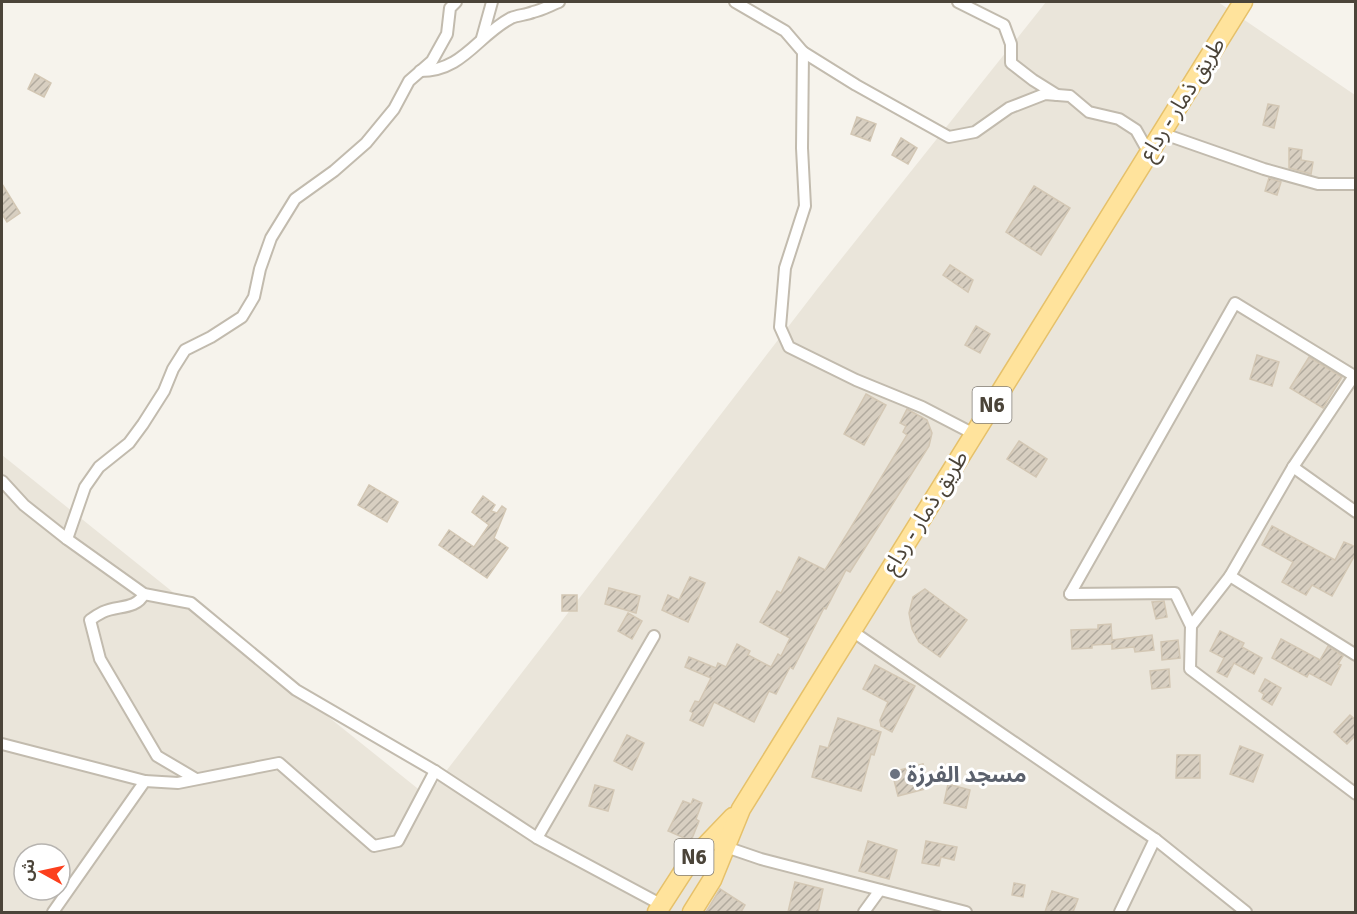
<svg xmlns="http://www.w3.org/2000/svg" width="1357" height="914" font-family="Signika,'Noto Sans Arabic',sans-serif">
  <defs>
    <pattern id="building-hatch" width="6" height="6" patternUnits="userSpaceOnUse" patternTransform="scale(1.5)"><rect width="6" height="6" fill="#d8cfc1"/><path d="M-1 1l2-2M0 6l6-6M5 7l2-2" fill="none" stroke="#b1aa9e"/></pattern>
  </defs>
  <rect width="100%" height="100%" fill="#f6f3ec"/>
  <path fill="#eae5da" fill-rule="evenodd" d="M 1046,2 L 1218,2 L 1355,95 L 1355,912 L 2,912 L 2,455 L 427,796 L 818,288 ZM 24,854 L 60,854 L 60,890 L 24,890 Z"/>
  <g fill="url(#building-hatch)" stroke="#d3c7b4" stroke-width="1.5">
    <path d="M 35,74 L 51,83 L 44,97 L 28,89 Z"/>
    <path d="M 1268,104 L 1279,106 L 1274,128 L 1263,125 Z"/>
    <path d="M 857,117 L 876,124 L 870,141 L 851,134 Z"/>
    <path d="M 901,138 L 917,148 L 908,164 L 892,155 Z"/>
    <path d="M 1289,148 L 1302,150 L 1301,160 L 1313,162 L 1311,174 L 1289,168 Z"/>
    <path d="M 1269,178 L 1281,182 L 1277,195 L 1265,191 Z"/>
    <path d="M 2,184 L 20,213 L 7,222 L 2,214 Z"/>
    <path d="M 1034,186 L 1070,208 L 1041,255 L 1006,232 Z"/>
    <path d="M 950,265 L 973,280 L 968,292 L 943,275 Z"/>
    <path d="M 976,326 L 990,334 L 980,353 L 965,345 Z"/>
    <path d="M 1257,355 L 1279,362 L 1272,386 L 1250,379 Z"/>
    <path d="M 1309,357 L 1342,377 L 1323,408 L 1290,388 Z"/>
    <path d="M 866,394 L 886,405 L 864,445 L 844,434 Z"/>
    <path d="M 907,409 L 927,420 L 932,433 L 929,446 L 850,572 L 846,570 L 826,609 L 824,608 L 793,669 L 790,667 L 776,694 L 769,691 L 754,722 L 714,702 L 703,726 L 690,720 L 693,713 L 690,711 L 695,701 L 699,702 L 711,678 L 685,667 L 689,657 L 716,668 L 718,663 L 726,667 L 737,644 L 750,651 L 748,655 L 771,667 L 778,654 L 781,656 L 790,638 L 760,622 L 777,591 L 781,593 L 799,557 L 825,570 L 907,435 L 903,432 L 906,426 L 900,423 Z"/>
    <path d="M 1019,441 L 1047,459 L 1036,477 L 1007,459 Z"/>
    <path d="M 369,485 L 398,502 L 387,522 L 358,505 Z"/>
    <path d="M 483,496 L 495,505 L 491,511 L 497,513 L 502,506 L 506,509 L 494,538 L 508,548 L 487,578 L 439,545 L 449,530 L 474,547 L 489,525 L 472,512 Z"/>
    <path d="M 1272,526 L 1335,560 L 1344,542 L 1356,547 L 1356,553 L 1332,596 L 1312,585 L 1306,595 L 1282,582 L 1293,562 L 1262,545 Z"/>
    <path d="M 690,577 L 705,583 L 688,622 L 662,610 L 668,595 L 679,600 Z"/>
    <path d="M 609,588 L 640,596 L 636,613 L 605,604 Z"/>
    <path d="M 925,589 L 967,620 L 940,657 L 919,642 L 912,629 L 909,613 L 913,597 Z"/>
    <rect x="562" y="595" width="15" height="16"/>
    <path d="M 1164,601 L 1167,617 L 1156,619 L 1152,602 Z"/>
    <path d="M 628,613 L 642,621 L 632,639 L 618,631 Z"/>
    <path d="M 1111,624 L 1112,640 L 1152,635 L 1154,650 L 1135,652 L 1134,647 L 1112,649 L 1112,644 L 1092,645 L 1092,648 L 1072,649 L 1071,630 L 1098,629 L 1098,625 Z"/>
    <path d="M 1220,631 L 1244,643 L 1242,647 L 1262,658 L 1254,674 L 1234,663 L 1227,677 L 1217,672 L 1224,658 L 1210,651 Z"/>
    <path d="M 1281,639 L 1320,660 L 1328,646 L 1343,656 L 1338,664 L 1341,665 L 1331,685 L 1309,673 L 1307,677 L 1272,658 Z"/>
    <path d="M 1178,640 L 1180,658 L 1162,660 L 1161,642 Z"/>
    <path d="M 875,665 L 915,686 L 892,732 L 881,726 L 880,720 L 888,702 L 863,689 Z"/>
    <path d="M 1169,669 L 1170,687 L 1152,689 L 1150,671 Z"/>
    <path d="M 1265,679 L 1281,688 L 1272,705 L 1262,699 L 1264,694 L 1259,691 Z"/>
    <path d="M 1350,715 L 1356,720 L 1356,735 L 1347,744 L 1334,732 Z"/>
    <path d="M 838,718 L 881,732 L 874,755 L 871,754 L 861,791 L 812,777 L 820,746 L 828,748 Z"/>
    <path d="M 627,735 L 644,743 L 632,770 L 614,761 Z"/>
    <path d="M 1240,746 L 1263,755 L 1253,782 L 1230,774 Z"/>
    <path d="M 1177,755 L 1200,755 L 1200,778 L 1176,778 Z"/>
    <path d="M 923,764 L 929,788 L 898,796 L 892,772 Z"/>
    <path d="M 948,784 L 970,790 L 966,808 L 944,803 Z"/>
    <path d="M 595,785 L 614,790 L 608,811 L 589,806 Z"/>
    <path d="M 693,799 L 702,803 L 696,819 L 699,821 L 691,841 L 668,831 L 683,801 L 691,804 Z"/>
    <path d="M 868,841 L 897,850 L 889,879 L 859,871 Z"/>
    <path d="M 926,841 L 957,847 L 954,860 L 941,857 L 939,866 L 922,863 Z"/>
    <path d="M 795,882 L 823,889 L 818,912 L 788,912 Z"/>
    <path d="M 1014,883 L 1025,885 L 1023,897 L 1012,895 Z"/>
    <path d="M 720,889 L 745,905 L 741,912 L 706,912 Z"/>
    <path d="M 1052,891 L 1078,899 L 1073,912 L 1045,912 Z"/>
  </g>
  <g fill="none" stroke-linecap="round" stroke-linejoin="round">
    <defs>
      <g id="street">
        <path d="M 735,2 L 785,31 L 803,52 L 802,148 L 805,206 L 785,268 L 780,327 L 789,347 L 856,380 L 922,407 L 974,434"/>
        <path d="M 958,2 L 1004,25 L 1011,44 L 1011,63 L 1033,80 L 1057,95"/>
        <path d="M 482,38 L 492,2"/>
        <path d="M 803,52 L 856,85 L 949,137 L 975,132 L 1009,108 L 1045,94 L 1070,96 L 1089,112 L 1119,119 L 1136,130 L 1149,153"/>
        <path d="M 420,71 C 463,71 477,36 511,18 C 518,15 526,15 533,12 C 542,10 551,5 559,2"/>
        <path d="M 1161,133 L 1264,169 L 1318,184 L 1356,184"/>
        <path d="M 1354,376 L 1293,467 L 1230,576 L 1191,626 L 1190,669 L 1356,794"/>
        <path d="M 1293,467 L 1356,512"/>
        <path d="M 2,481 L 24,505 L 67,539 L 144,594 L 191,603 L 296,690 L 435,771 L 537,838 L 662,905"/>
        <path d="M 67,539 L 85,487 L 99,467 L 129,443 L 143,424 L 164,391 L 173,369 L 185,350 L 211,337 L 242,317 L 254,297 L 260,269 L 271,238 L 295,199 L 334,171 L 366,143 L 394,109 L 409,81 L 432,61 L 447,34 L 450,8 L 456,2"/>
        <path d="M 1230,576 L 1356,655"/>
        <path d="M 144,594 C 136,610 117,605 103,612 C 99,614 94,617 90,620 L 100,659 L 157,756 L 196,779"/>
        <path d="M 1070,594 L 1235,303 L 1356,377"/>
        <path d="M 1070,594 L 1175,593 L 1191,626"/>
        <path d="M 852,631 L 1155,839 L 1246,912"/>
        <path d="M 2,744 L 145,781 L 178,783 L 279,763 L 374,846 L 398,841 L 435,771"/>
        <path d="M 537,838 L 654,636"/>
        <path d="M 720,845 L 761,859 L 966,912"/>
        <path d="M 53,912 L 145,781"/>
        <path d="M 864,912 L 880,890"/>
        <path d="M 1120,912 L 1155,839"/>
      </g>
      <g id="primary">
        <path d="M 657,912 L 688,864 L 733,817"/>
        <path d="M 692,912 L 712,880 L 741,809 L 1243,2"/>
      </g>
    </defs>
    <use href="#street" stroke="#c2bbae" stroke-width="14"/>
    <use href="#primary" stroke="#e6c16a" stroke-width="21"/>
    <use href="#street" stroke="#fff" stroke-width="10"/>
    <use href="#primary" stroke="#ffe39c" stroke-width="18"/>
  </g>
  <circle fill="#6b7280" stroke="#fff" stroke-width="2" cx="895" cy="774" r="6"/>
  <g text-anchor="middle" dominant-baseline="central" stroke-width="6" stroke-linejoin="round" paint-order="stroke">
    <g fill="#fff" stroke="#817c74" stroke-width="1.5">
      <rect x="972.5" y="387" width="39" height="36" rx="4.5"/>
      <rect x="674.5" y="839" width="39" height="36" rx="4.5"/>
    </g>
    <g font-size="21" font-weight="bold" fill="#4b4439">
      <text x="992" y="405">N6</text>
      <text x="694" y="857">N6</text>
    </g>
    <g font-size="22" fill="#4b4439" stroke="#fff">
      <text transform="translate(1182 99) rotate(-58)">طريق ذمار - رداع</text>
      <text transform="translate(925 512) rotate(-58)">طريق ذمار - رداع</text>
    </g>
    <g font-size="22" font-weight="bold" fill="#5b616d" stroke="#fff" text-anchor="start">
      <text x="907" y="774">مسجد الفرزة</text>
    </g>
  </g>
  <rect width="1357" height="914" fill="none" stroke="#4b4439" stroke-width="6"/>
  <g transform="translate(42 872) rotate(278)"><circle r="28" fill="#ffffff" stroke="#b7b4b0" stroke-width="1.5"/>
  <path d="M0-4.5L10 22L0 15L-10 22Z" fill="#fc3f1d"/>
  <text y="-9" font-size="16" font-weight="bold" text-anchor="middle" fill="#4b4439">ش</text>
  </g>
</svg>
